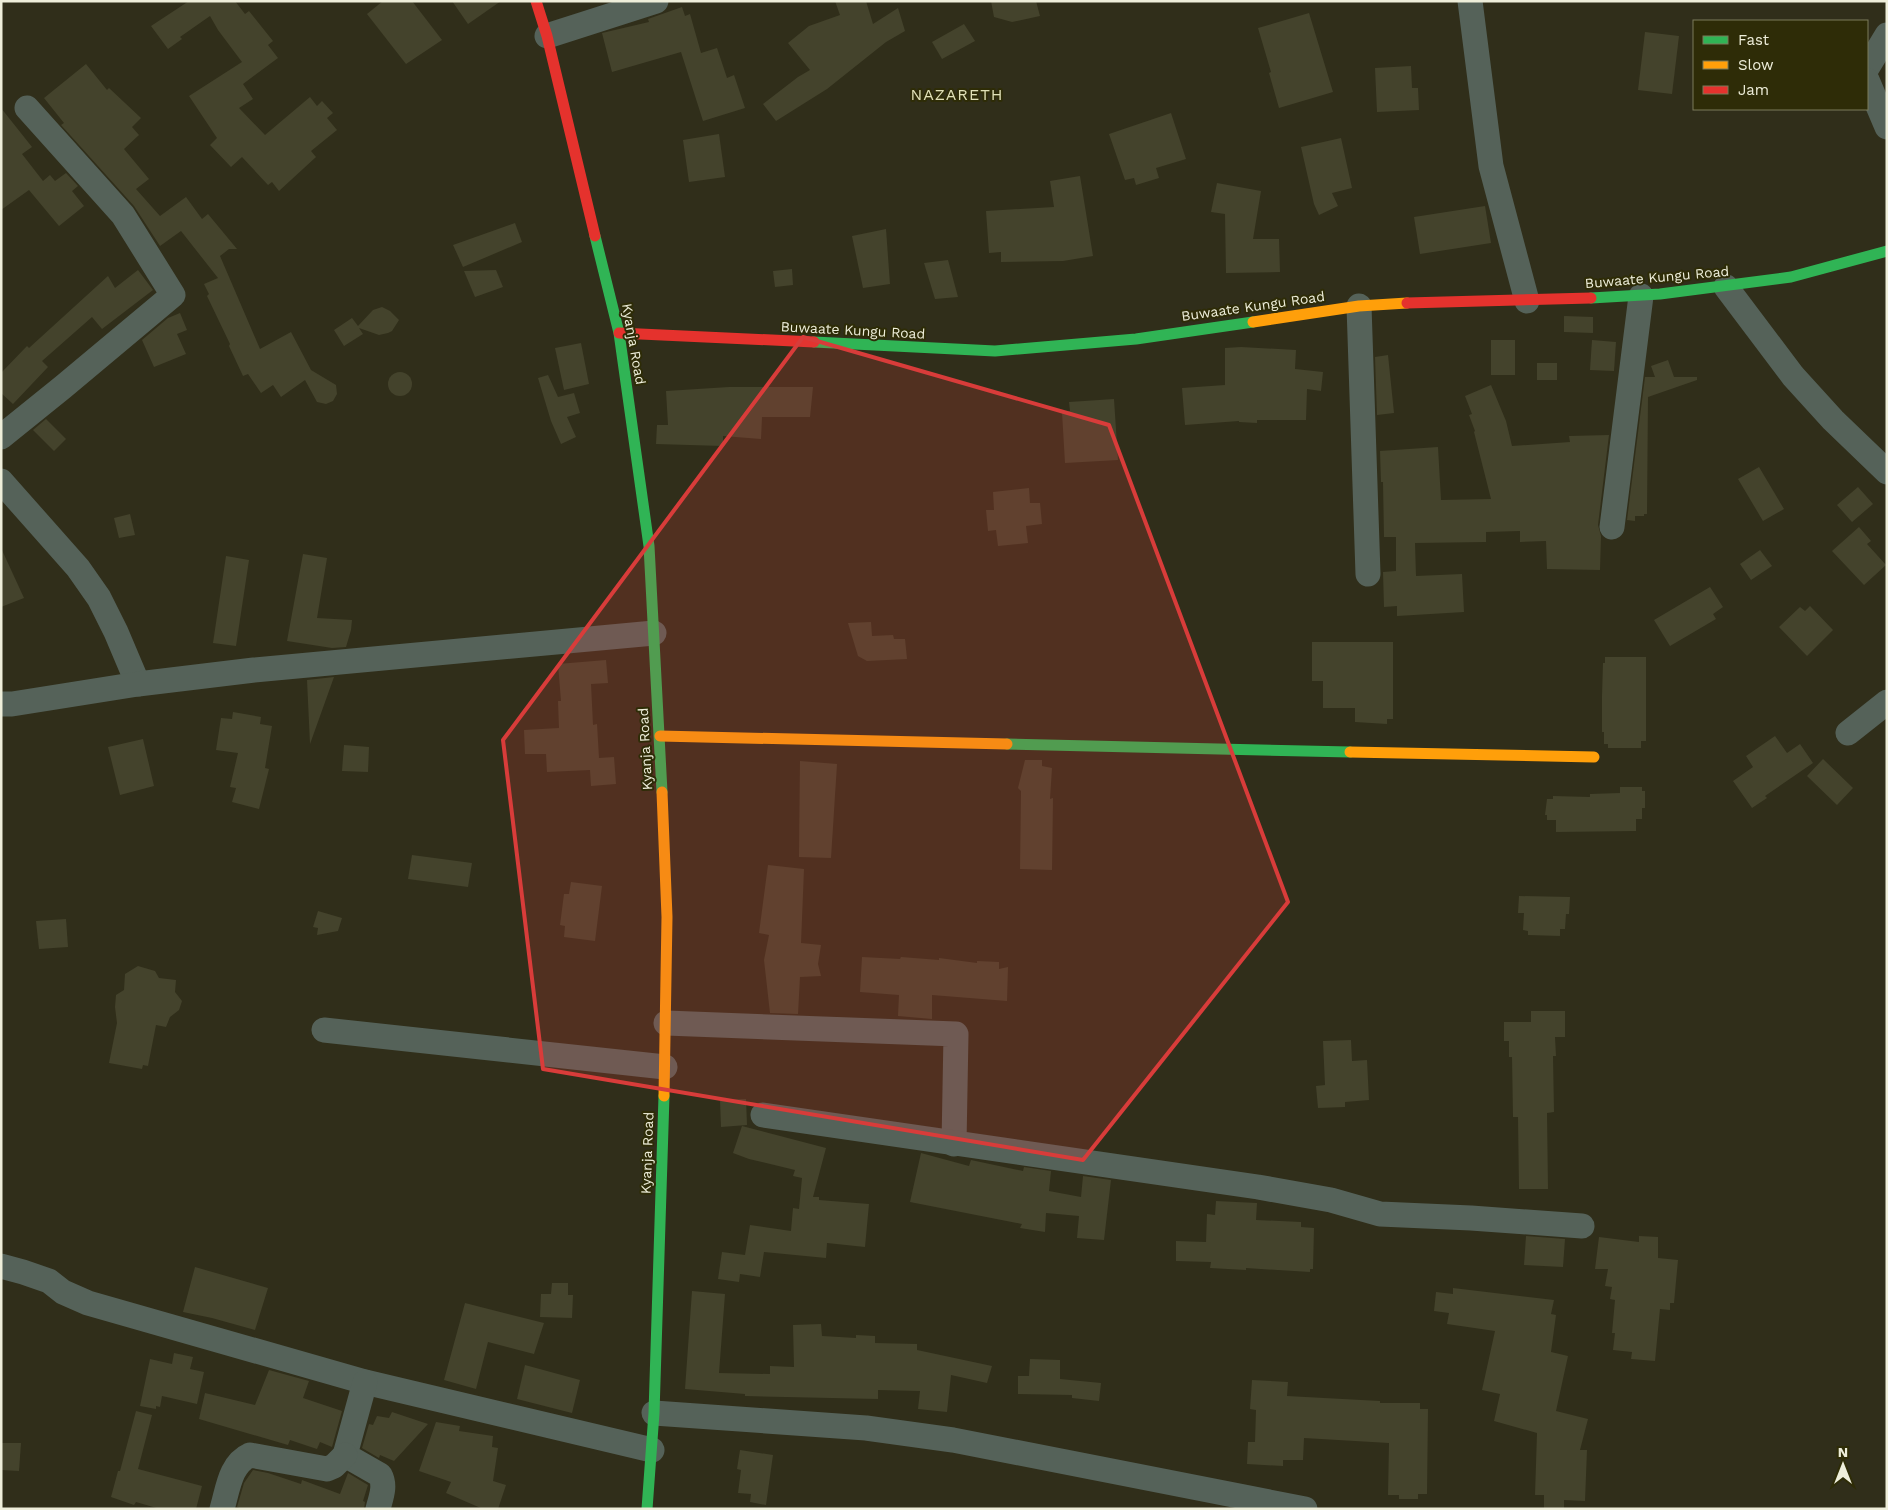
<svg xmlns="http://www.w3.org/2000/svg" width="1888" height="1510" font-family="'Work Sans',sans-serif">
  <rect width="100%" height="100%" fill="#302e1a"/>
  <g fill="#44432c">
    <path d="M 189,1 L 235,1 L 245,14 L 249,11 L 273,41 L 268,45 L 278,58 L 243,84 L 253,99 L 239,108 L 265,135 L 310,97 L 317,106 L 322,101 L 333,113 L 327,118 L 337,130 L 311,151 L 316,157 L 279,191 L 272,182 L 268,185 L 242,157 L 231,167 L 210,145 L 217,138 L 189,96 L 242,62 L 218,30 L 210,16 L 180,37 L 182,39 L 168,49 L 151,26 Z"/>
    <path d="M 383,1 L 412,1 L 442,40 L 406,64 L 367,14 Z"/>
    <path d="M 452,1 L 501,1 L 468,24 Z"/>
    <path d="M 835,1 L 866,1 L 873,24 L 898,8 L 905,31 L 886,42 L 827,89 L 776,121 L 763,104 L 798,77 L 810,70 L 788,43 L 809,26 L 840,15 Z"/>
    <path d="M 991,1 L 1036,1 L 1040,16 L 1012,22 L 994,17 Z"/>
    <path d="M 682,7 L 685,16 L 690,14 L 701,53 L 717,48 L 727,78 L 734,75 L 745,108 L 703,121 L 681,52 L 612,72 L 602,33 L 649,22 L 648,19 Z"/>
    <path d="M 1309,13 L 1333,92 L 1279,108 L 1269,73 L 1271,72 L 1258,28 Z"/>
    <path d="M 964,24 L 975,41 L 942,59 L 932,42 Z"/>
    <path d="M 1645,32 L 1679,36 L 1672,94 L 1638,90 Z"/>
    <path d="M 86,64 L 107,90 L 109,88 L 141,118 L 132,127 L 139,135 L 124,149 L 149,179 L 136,189 L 160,216 L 186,197 L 202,219 L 208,214 L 237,249 L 229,249 L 220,256 L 260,349 L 291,332 L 311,370 L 336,385 L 337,394 L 333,401 L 326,404 L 317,402 L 305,380 L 281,397 L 273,385 L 261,393 L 248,374 L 243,376 L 229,346 L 230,344 L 207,296 L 209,294 L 204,284 L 218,278 L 181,231 L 160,246 L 134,206 L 61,125 L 64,123 L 44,98 Z"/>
    <path d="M 1411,66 L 1412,88 L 1418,88 L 1419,110 L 1377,112 L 1375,68 Z"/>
    <path d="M 1,108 L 32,147 L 22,154 L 43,181 L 50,175 L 55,181 L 66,173 L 78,186 L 72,191 L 84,206 L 59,226 L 29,190 L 1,210 Z"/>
    <path d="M 1171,113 L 1186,159 L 1156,168 L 1159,178 L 1136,185 L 1134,178 L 1125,180 L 1109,134 Z"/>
    <path d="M 719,134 L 725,177 L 689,182 L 683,140 Z"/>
    <path d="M 1341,138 L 1352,188 L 1332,193 L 1338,206 L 1319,215 L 1314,204 L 1301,147 Z"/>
    <path d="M 1080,176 L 1093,256 L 1063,261 L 1001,262 L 1001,252 L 989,253 L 986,211 L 1054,207 L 1050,181 Z"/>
    <path d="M 1217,183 L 1261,191 L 1253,239 L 1279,239 L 1280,272 L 1226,273 L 1225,214 L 1211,212 Z"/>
    <path d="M 1485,206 L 1491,243 L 1420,254 L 1414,217 Z"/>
    <path d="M 515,223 L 522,242 L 463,267 L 453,245 Z"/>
    <path d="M 886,229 L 890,284 L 863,288 L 852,236 Z"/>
    <path d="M 948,260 L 958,297 L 935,299 L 924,263 Z"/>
    <path d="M 792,269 L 793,285 L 775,287 L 773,271 Z"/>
    <path d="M 138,270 L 153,290 L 102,329 L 92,317 L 42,361 L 48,367 L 13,404 L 1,393 L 1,373 L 27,346 L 29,348 L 108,276 L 115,288 Z"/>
    <path d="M 496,270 L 503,287 L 475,297 L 464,271 Z"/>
    <path d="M 382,307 L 390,311 L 399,320 L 392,331 L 388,333 L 379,335 L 359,328 L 363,334 L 344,346 L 334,330 L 352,318 L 358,326 L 373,310 Z"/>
    <path d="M 180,313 L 187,330 L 177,334 L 186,354 L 154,367 L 142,340 L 168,318 Z"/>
    <path d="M 1564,316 L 1593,317 L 1593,333 L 1564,332 Z"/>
    <rect x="1491" y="340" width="24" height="35"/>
    <path d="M 1592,340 L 1616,342 L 1614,371 L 1590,370 Z"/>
    <path d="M 581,343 L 589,384 L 564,390 L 555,348 Z"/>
    <path d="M 1241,347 L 1296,350 L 1295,369 L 1323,372 L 1321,391 L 1307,389 L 1306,420 L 1257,420 L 1257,423 L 1239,422 L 1239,421 L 1185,425 L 1182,388 L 1225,385 L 1225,348 Z"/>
    <path d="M 1388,355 L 1394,413 L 1377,415 L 1375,357 Z"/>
    <path d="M 1668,360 L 1674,377 L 1697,377 L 1697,380 L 1648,397 L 1647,514 L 1644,514 L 1644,516 L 1635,516 L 1635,521 L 1627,520 L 1645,377 L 1655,377 L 1651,366 Z"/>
    <rect x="1537" y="363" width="20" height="17"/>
    <circle cx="400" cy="384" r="12"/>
    <path d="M 548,375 L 558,397 L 574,393 L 580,413 L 567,417 L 576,437 L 561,444 L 551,421 L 538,378 Z"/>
    <path d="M 1491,385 L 1506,421 L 1512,446 L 1570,442 L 1569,436 L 1609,435 L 1598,525 L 1601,536 L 1600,570 L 1547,569 L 1546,541 L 1520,542 L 1520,531 L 1486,532 L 1486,542 L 1415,543 L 1416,576 L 1462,574 L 1464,612 L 1397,616 L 1397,606 L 1384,607 L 1383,572 L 1396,571 L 1396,537 L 1384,537 L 1383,482 L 1381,482 L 1380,451 L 1438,447 L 1441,500 L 1491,499 L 1474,432 L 1475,431 L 1469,415 L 1472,414 L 1465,396 Z"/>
    <path d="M 729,387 L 813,387 L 810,417 L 762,417 L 761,439 L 723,436 L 723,446 L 656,444 L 657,425 L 668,425 L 666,391 Z"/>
    <path d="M 1114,399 L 1118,460 L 1065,463 L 1062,412 L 1070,411 L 1069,402 Z"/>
    <path d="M 46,419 L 66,439 L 54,451 L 33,430 Z"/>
    <path d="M 1759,467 L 1784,509 L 1763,521 L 1738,479 Z"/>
    <path d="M 1858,487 L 1873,504 L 1852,522 L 1837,505 Z"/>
    <path d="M 1029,488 L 1030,503 L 1040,503 L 1042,524 L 1026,526 L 1028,543 L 998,546 L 996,530 L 988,531 L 986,510 L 994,510 L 993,492 Z"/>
    <path d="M 130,514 L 135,535 L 119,538 L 114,518 Z"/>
    <path d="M 1859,527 L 1871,541 L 1867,544 L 1886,565 L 1864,585 L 1832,551 Z"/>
    <path d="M 1,548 L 24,598 L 1,607 Z"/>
    <path d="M 1760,550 L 1772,566 L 1751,580 L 1740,564 Z"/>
    <path d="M 303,554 L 327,558 L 317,618 L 352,620 L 351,630 L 346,647 L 332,648 L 287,641 Z"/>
    <path d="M 226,556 L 249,560 L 236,646 L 213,643 Z"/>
    <path d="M 1710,587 L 1723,607 L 1713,614 L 1716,619 L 1670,646 L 1654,620 Z"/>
    <path d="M 1810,606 L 1833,630 L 1807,656 L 1779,627 L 1800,607 L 1805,611 Z"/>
    <path d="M 871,622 L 872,636 L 893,635 L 894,639 L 905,639 L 907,659 L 867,661 L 858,656 L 848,623 Z"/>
    <path d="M 1312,642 L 1393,642 L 1393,719 L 1387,719 L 1387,724 L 1355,722 L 1355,708 L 1323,708 L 1323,681 L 1312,681 Z"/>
    <path d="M 1605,657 L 1646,657 L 1646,741 L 1641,741 L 1641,748 L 1608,748 L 1608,744 L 1604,744 L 1604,732 L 1602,732 L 1602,696 L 1603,663 L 1605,663 Z"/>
    <path d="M 606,660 L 608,683 L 591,684 L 593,725 L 597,724 L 599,758 L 614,757 L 616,784 L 591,786 L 590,770 L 547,772 L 546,754 L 525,754 L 524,730 L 559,728 L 558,701 L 561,701 L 558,664 Z"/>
    <path d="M 334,677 L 310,744 L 307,680 Z"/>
    <path d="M 233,712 L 261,717 L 260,724 L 272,726 L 265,768 L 269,769 L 259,809 L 232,802 L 236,788 L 230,787 L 238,753 L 216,750 L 221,718 L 232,719 Z"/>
    <path d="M 1775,736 L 1787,753 L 1800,744 L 1813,763 L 1765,796 L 1767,798 L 1752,808 L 1733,781 L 1753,767 L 1746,756 Z"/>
    <path d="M 143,739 L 154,786 L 120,795 L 108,747 Z"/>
    <path d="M 344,745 L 369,747 L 368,772 L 342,771 Z"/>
    <path d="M 1823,759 L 1853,788 L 1837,805 L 1807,776 Z"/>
    <path d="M 1025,760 L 1042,760 L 1042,766 L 1052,768 L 1050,799 L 1053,798 L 1052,870 L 1020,869 L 1021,791 L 1018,788 Z"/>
    <path d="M 800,761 L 837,764 L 831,858 L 799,857 Z"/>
    <path d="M 1620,787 L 1642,787 L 1642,791 L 1645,791 L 1645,808 L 1642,808 L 1642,819 L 1636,819 L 1636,831 L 1556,832 L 1556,820 L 1547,820 L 1547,815 L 1545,815 L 1547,799 L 1553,799 L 1553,796 L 1590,797 L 1590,794 L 1620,793 Z"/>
    <path d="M 412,855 L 472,863 L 468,887 L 408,879 Z"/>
    <path d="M 768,865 L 804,869 L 801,943 L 821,945 L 818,964 L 821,976 L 800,977 L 798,1014 L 770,1013 L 764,960 L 769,935 L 759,933 Z"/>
    <path d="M 571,882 L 602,886 L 595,941 L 564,937 L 565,926 L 560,925 L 564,894 L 569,894 Z"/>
    <path d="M 1519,896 L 1570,897 L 1569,914 L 1566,914 L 1565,929 L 1560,929 L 1560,936 L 1528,935 L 1528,931 L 1523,930 L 1524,913 L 1518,913 Z"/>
    <path d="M 318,911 L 342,918 L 338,931 L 317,935 L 318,928 L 313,927 Z"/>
    <path d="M 66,919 L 68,947 L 39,949 L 36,921 Z"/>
    <path d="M 862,957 L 900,959 L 901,957 L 939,960 L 939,958 L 977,963 L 977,961 L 999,962 L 999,969 L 1008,967 L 1007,1001 L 932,995 L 932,1019 L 898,1016 L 899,995 L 860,992 Z"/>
    <path d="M 138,966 L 155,971 L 159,978 L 176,980 L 175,992 L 182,1001 L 179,1010 L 170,1017 L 166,1027 L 156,1025 L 148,1066 L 143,1065 L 142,1069 L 109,1063 L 117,1023 L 115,1007 L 116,995 L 124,990 L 125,974 Z"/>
    <path d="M 1531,1011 L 1565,1011 L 1565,1037 L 1555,1037 L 1556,1056 L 1553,1056 L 1554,1112 L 1547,1113 L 1548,1189 L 1519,1189 L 1518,1117 L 1513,1117 L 1512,1057 L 1509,1057 L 1509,1041 L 1504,1041 L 1504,1022 L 1531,1022 Z"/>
    <path d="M 1351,1040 L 1352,1061 L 1367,1060 L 1369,1100 L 1345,1102 L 1345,1107 L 1318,1108 L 1316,1086 L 1325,1085 L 1323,1041 Z"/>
    <path d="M 746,1099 L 747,1125 L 721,1127 L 720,1100 Z"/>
    <path d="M 742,1126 L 826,1148 L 813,1197 L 819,1197 L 819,1200 L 869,1204 L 865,1247 L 827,1243 L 826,1258 L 764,1252 L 760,1277 L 740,1274 L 739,1282 L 718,1279 L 722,1252 L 745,1255 L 750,1225 L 791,1231 L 793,1208 L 799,1209 L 802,1178 L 793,1176 L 795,1170 L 749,1159 L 733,1153 Z"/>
    <path d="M 921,1153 L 969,1166 L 971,1160 L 1023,1171 L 1024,1167 L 1051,1171 L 1049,1191 L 1081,1197 L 1083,1176 L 1111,1180 L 1104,1240 L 1077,1238 L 1079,1216 L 1046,1213 L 1045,1232 L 1020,1228 L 1022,1224 L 910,1202 Z"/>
    <path d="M 1216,1201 L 1257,1203 L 1256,1220 L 1301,1222 L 1301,1227 L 1314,1228 L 1313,1269 L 1310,1269 L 1310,1272 L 1246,1268 L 1246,1270 L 1210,1268 L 1211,1262 L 1176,1261 L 1176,1241 L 1206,1242 L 1207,1214 L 1215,1215 Z"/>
    <path d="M 1526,1236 L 1565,1239 L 1563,1267 L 1524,1265 Z"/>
    <path d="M 1639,1236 L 1658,1237 L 1658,1258 L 1678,1260 L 1674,1303 L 1670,1303 L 1670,1310 L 1660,1309 L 1655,1361 L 1631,1359 L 1632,1352 L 1613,1350 L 1615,1333 L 1612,1333 L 1615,1300 L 1610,1299 L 1612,1287 L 1605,1286 L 1608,1269 L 1595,1269 L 1599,1237 L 1639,1242 Z"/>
    <path d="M 195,1267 L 268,1288 L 255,1330 L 212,1318 L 183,1312 Z"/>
    <path d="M 552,1283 L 568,1283 L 568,1295 L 573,1295 L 572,1318 L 540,1317 L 541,1294 L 551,1294 Z"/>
    <path d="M 1453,1288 L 1554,1300 L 1551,1314 L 1556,1315 L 1551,1352 L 1568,1356 L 1556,1411 L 1588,1419 L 1580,1450 L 1587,1450 L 1585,1501 L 1564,1500 L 1564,1509 L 1544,1509 L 1544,1495 L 1535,1495 L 1537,1433 L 1494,1421 L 1500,1394 L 1482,1390 L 1495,1331 L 1447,1324 L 1449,1313 L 1434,1311 L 1436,1292 L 1453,1294 Z"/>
    <path d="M 692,1291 L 725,1294 L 719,1373 L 770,1374 L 770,1366 L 794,1367 L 793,1325 L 821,1324 L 822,1336 L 856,1338 L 856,1335 L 875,1336 L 875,1343 L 917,1344 L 917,1350 L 992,1366 L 987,1383 L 951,1375 L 947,1412 L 918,1409 L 920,1391 L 878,1390 L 878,1399 L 745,1396 L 745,1394 L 685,1389 Z"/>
    <path d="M 465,1303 L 544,1323 L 534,1354 L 488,1342 L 476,1389 L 444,1380 Z"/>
    <path d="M 174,1353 L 193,1357 L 190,1369 L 204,1372 L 197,1404 L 162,1396 L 160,1407 L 156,1406 L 156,1409 L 140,1406 L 150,1359 L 172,1364 Z"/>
    <path d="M 1030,1359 L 1060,1360 L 1060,1379 L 1101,1383 L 1099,1401 L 1072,1398 L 1072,1395 L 1018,1394 L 1018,1376 L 1029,1376 Z"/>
    <path d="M 525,1365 L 580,1380 L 572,1413 L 517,1399 Z"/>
    <path d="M 269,1370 L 309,1381 L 303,1398 L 342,1411 L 332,1447 L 320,1442 L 317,1449 L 290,1440 L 288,1445 L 199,1419 L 205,1393 L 255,1405 Z"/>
    <path d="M 1252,1380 L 1288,1382 L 1287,1396 L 1380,1401 L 1380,1403 L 1420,1403 L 1420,1409 L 1428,1409 L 1427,1494 L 1418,1494 L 1418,1499 L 1399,1499 L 1399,1495 L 1388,1495 L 1389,1443 L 1304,1438 L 1303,1460 L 1283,1460 L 1283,1466 L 1247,1464 L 1248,1442 L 1255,1442 L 1256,1410 L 1250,1409 Z"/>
    <path d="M 136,1411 L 152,1415 L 138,1469 L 202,1486 L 196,1509 L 160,1509 L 136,1502 L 134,1505 L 111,1497 L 118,1471 L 120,1471 Z"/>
    <path d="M 392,1412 L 428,1424 L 394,1461 L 380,1455 L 379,1458 L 362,1448 L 369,1424 L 373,1425 L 377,1416 L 389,1418 Z"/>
    <path d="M 436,1422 L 460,1426 L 459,1431 L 493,1436 L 492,1447 L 498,1448 L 493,1481 L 506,1485 L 498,1509 L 483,1509 L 446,1493 L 451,1482 L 419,1471 Z"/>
    <path d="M 1,1443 L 21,1443 L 19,1471 L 1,1470 Z"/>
    <path d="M 740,1450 L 773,1455 L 766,1505 L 750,1502 L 751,1494 L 738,1493 L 741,1470 L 737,1469 Z"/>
    <path d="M 253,1470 L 268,1473 L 301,1484 L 302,1480 L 340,1494 L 348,1473 L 368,1485 L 363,1501 L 365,1502 L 364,1509 L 242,1509 L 237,1507 L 244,1483 Z"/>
  </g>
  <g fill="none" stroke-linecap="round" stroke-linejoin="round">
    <g stroke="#556259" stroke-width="25">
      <path d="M 1470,1 L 1491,166 L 1527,301"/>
      <path d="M 547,36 L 656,1"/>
      <path d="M 1867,68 L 1887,35"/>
      <path d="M 1867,80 L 1887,127"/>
      <path d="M 1726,287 L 1793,376 L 1833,420 L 1887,472"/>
      <path d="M 1359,306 L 1368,574"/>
      <path d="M 1,437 L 63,387 L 173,295 L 123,215 L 27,108"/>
      <path d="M 1,481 L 78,568 L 99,598 L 116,632 L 138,684"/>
      <path d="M 1612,527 L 1641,296"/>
      <path d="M 1,704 L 12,704 L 138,684 L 254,670 L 654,633"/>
      <path d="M 1848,733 L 1887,702"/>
      <path d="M 666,1023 L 956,1034 L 954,1144"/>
      <path d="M 324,1030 L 665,1067"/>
      <path d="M 763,1115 L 1258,1187 L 1331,1200 L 1380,1214 L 1471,1218 L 1582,1226"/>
      <path d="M 1,1266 L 23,1272 L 49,1281 L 63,1292 L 88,1303 L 365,1382 L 652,1450"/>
      <path d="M 365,1382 L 345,1455 L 380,1475 C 386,1486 381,1497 378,1509"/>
      <path d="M 654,1413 L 866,1428 L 953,1440 L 1305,1509"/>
      <path d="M 222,1509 C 228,1489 230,1464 250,1455 L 327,1469 L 334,1466 L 345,1455"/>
    </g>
    <g stroke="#30b455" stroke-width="11">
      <path d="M 595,236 L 619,333 L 649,546 L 662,792"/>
      <path d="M 1591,298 L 1660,294 L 1791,277 L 1887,251"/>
      <path d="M 814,342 L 995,351 L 1136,339 L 1253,322"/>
      <path d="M 1007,744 L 1350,752"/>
      <path d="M 647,1509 L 654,1413 L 664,1096"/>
    </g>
    <g stroke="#ff9f0a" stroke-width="11">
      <path d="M 1253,322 L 1359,306 L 1407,303"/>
      <path d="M 660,736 L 1007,744"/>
      <path d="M 1350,752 L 1594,757"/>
      <path d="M 662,792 L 667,917 L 664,1096"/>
    </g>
    <g stroke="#e5322d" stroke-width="11">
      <path d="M 536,1 L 547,36 L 595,236"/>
      <path d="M 1407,303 L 1591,298"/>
      <path d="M 619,333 L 814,342"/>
    </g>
  </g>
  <path fill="#d83c3a" fill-opacity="0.2" stroke="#d83c3a" stroke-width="4" stroke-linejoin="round" d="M 803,337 L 1109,425 L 1288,902 L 1083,1160 L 543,1069 L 503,740 Z"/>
  <g text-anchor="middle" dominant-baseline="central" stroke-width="4" stroke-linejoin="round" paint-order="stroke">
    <g font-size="14" fill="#eeeeda" stroke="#2e2c07">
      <text transform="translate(1657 277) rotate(-5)">Buwaate Kungu Road</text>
      <text transform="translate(1253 306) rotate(-8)">Buwaate Kungu Road</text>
      <text transform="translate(853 330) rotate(3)">Buwaate Kungu Road</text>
      <text transform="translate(634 344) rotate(80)">Kyanja Road</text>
      <text transform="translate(645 749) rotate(-93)">Kyanja Road</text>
      <text transform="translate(647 1153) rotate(-88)">Kyanja Road</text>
    </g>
    <g font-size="16" letter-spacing="1" fill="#e1e1b8" stroke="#2e2c07">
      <text x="957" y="94">NAZARETH</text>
    </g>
  </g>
  <rect width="1888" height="1510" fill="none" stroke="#eeeeda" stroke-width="5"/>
  <rect x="1693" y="20" width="175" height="90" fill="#2e2c07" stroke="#7b7a5b"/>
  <rect x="1703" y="36" width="25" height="8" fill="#30b455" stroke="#7b7a5b"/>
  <text x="1738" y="45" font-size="15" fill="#eeeeda">Fast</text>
  <rect x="1703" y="61" width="25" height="8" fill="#ff9f0a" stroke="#7b7a5b"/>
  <text x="1738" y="70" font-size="15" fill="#eeeeda">Slow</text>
  <rect x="1703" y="86" width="25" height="8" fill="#e5322d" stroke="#7b7a5b"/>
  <text x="1738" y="95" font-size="15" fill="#eeeeda">Jam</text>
  <g transform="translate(1843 1465)" stroke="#2e2c07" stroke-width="4" paint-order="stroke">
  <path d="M0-4L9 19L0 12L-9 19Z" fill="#eeeeda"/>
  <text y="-8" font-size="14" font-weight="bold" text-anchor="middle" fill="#eeeeda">N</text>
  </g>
</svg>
